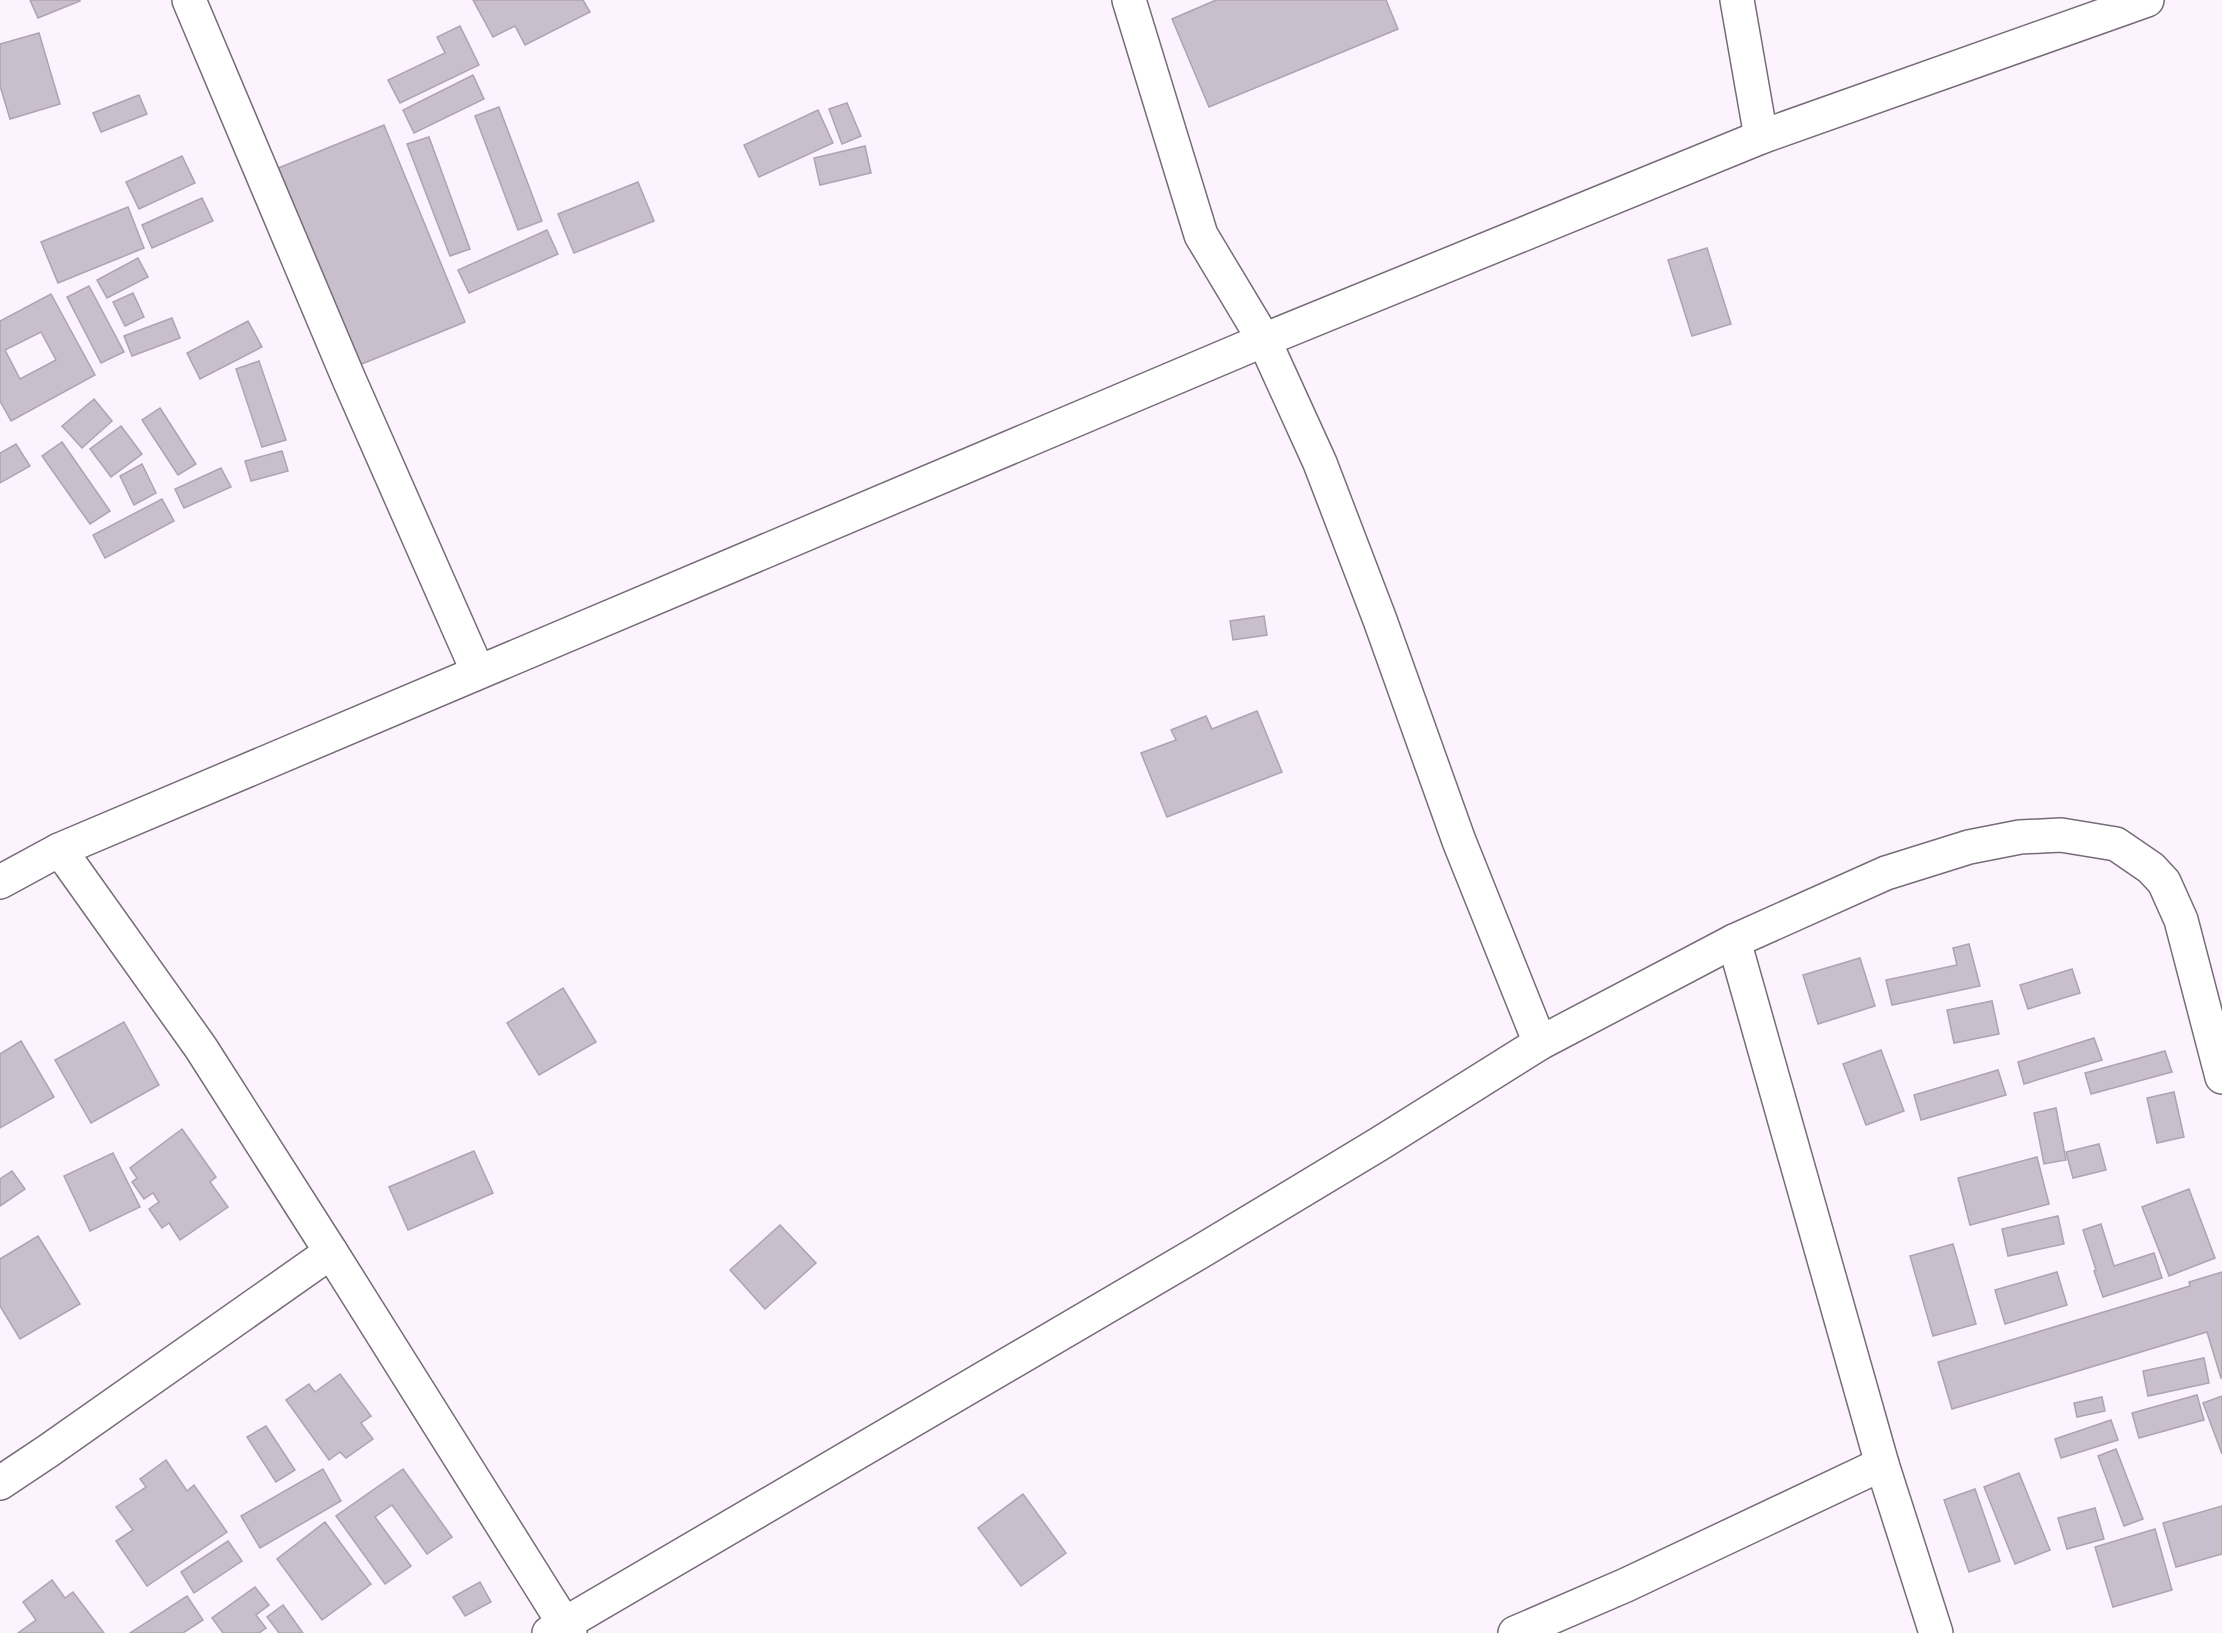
<svg xmlns="http://www.w3.org/2000/svg" width="2222" height="1633" font-family="'Alegreya Sans',sans-serif">
  <rect width="100%" height="100%" fill="#fcf3fe"/>
  <g fill="#c9becb" stroke="#aea3b0" stroke-width="1.5" fill-rule="evenodd">
    <path d="M 30,0 L 79,0 L 80,1 L 38,18 Z"/>
    <path d="M 473,0 L 583,0 L 590,12 L 525,45 L 515,26 L 493,37 Z"/>
    <path d="M 1216,0 L 1386,0 L 1398,29 L 1209,107 L 1172,19 Z"/>
    <path d="M 460,26 L 479,65 L 400,103 L 388,80 L 445,53 L 437,37 Z"/>
    <path d="M 39,33 L 60,104 L 10,119 L 0,86 L 0,44 Z"/>
    <path d="M 473,75 L 484,99 L 414,133 L 403,110 Z"/>
    <path d="M 139,95 L 147,114 L 101,132 L 93,113 Z"/>
    <path d="M 847,103 L 861,136 L 842,144 L 829,109 Z"/>
    <path d="M 499,107 L 542,221 L 518,230 L 475,116 Z"/>
    <path d="M 818,110 L 833,143 L 759,177 L 744,145 Z"/>
    <path d="M 384,125 L 465,322 L 357,366 L 276,169 Z"/>
    <path d="M 429,137 L 470,249 L 450,256 L 407,144 Z"/>
    <path d="M 865,146 L 871,173 L 820,185 L 814,158 Z"/>
    <path d="M 182,156 L 195,183 L 139,209 L 126,182 Z"/>
    <path d="M 638,182 L 654,221 L 574,253 L 558,214 Z"/>
    <path d="M 202,198 L 213,221 L 152,248 L 142,225 Z"/>
    <path d="M 128,207 L 144,248 L 58,283 L 41,242 Z"/>
    <path d="M 547,230 L 558,254 L 469,293 L 458,270 Z"/>
    <path d="M 1707,248 L 1731,324 L 1692,336 L 1668,260 Z"/>
    <path d="M 138,258 L 148,277 L 107,298 L 97,280 Z"/>
    <path d="M 89,286 L 124,352 L 101,363 L 67,297 Z"/>
    <path d="M 133,293 L 144,317 L 125,326 L 113,302 Z"/>
    <path d="M 51,294 L 95,375 L 11,421 L 0,401 L 0,321 ZM 41,332 L 56,360 L 20,379 L 5,350 Z"/>
    <path d="M 172,318 L 180,338 L 132,356 L 124,336 Z"/>
    <path d="M 248,321 L 262,347 L 200,379 L 187,353 Z"/>
    <path d="M 259,361 L 286,440 L 262,447 L 236,369 Z"/>
    <path d="M 94,399 L 112,421 L 82,448 L 62,426 Z"/>
    <path d="M 160,408 L 196,464 L 178,475 L 142,420 Z"/>
    <path d="M 121,426 L 142,454 L 111,477 L 90,449 Z"/>
    <path d="M 62,442 L 110,511 L 90,524 L 42,456 Z"/>
    <path d="M 16,444 L 30,466 L 0,483 L 0,453 Z"/>
    <path d="M 282,451 L 288,471 L 251,481 L 245,461 Z"/>
    <path d="M 142,464 L 156,493 L 134,505 L 120,476 Z"/>
    <path d="M 221,468 L 231,487 L 184,508 L 175,489 Z"/>
    <path d="M 162,499 L 174,521 L 105,558 L 93,535 Z"/>
    <path d="M 1264,616 L 1267,635 L 1233,640 L 1230,621 Z"/>
    <path d="M 1257,711 L 1282,772 L 1167,817 L 1141,753 L 1176,740 L 1171,730 L 1206,716 L 1212,729 Z"/>
    <path d="M 1969,944 L 1980,986 L 1892,1005 L 1886,980 L 1957,965 L 1953,948 Z"/>
    <path d="M 1860,958 L 1875,1006 L 1818,1024 L 1803,975 Z"/>
    <path d="M 2072,969 L 2080,993 L 2028,1009 L 2020,985 Z"/>
    <path d="M 563,988 L 596,1042 L 539,1075 L 507,1023 Z"/>
    <path d="M 1992,1001 L 1999,1034 L 1954,1043 L 1947,1010 Z"/>
    <path d="M 124,1022 L 159,1085 L 91,1123 L 55,1060 Z"/>
    <path d="M 2094,1038 L 2102,1060 L 2024,1084 L 2018,1062 Z"/>
    <path d="M 21,1041 L 54,1097 L 0,1128 L 0,1054 Z"/>
    <path d="M 1881,1050 L 1904,1111 L 1866,1125 L 1843,1064 Z"/>
    <path d="M 2165,1051 L 2172,1072 L 2091,1094 L 2085,1073 Z"/>
    <path d="M 1998,1070 L 2006,1095 L 1921,1120 L 1914,1095 Z"/>
    <path d="M 2174,1092 L 2184,1137 L 2157,1143 L 2147,1098 Z"/>
    <path d="M 2056,1108 L 2066,1160 L 2044,1164 L 2034,1113 Z"/>
    <path d="M 182,1129 L 216,1177 L 210,1182 L 228,1207 L 180,1240 L 169,1223 L 162,1228 L 149,1209 L 159,1202 L 153,1193 L 144,1199 L 132,1182 L 137,1178 L 130,1168 Z"/>
    <path d="M 2099,1144 L 2106,1170 L 2073,1178 L 2066,1152 Z"/>
    <path d="M 474,1151 L 493,1193 L 408,1230 L 389,1187 Z"/>
    <path d="M 113,1153 L 140,1207 L 90,1231 L 64,1176 Z"/>
    <path d="M 2037,1157 L 2049,1204 L 1970,1225 L 1958,1178 Z"/>
    <path d="M 12,1171 L 25,1189 L 0,1206 L 0,1179 Z"/>
    <path d="M 2189,1189 L 2215,1258 L 2169,1276 L 2142,1207 Z"/>
    <path d="M 2058,1216 L 2064,1244 L 2008,1256 L 2002,1229 Z"/>
    <path d="M 2101,1224 L 2114,1266 L 2154,1253 L 2162,1278 L 2103,1297 L 2094,1271 L 2096,1270 L 2083,1230 Z"/>
    <path d="M 780,1225 L 816,1263 L 765,1309 L 730,1270 Z"/>
    <path d="M 38,1236 L 80,1304 L 20,1339 L 0,1306 L 0,1259 Z"/>
    <path d="M 1953,1244 L 1976,1324 L 1933,1336 L 1910,1256 Z"/>
    <path d="M 2057,1272 L 2067,1305 L 2005,1324 L 1995,1290 Z"/>
    <path d="M 2222,1272 L 2222,1377 L 2221,1378 L 2207,1332 L 1952,1409 L 1938,1362 L 2190,1286 L 2189,1282 Z"/>
    <path d="M 2204,1358 L 2209,1383 L 2148,1396 L 2143,1371 Z"/>
    <path d="M 340,1374 L 371,1416 L 361,1423 L 373,1439 L 346,1458 L 340,1452 L 329,1460 L 286,1400 L 309,1384 L 315,1392 Z"/>
    <path d="M 2197,1395 L 2204,1420 L 2139,1438 L 2132,1413 Z"/>
    <path d="M 2222,1396 L 2222,1454 L 2203,1403 Z"/>
    <path d="M 2102,1397 L 2105,1411 L 2077,1417 L 2074,1403 Z"/>
    <path d="M 2111,1420 L 2118,1440 L 2061,1458 L 2055,1439 Z"/>
    <path d="M 266,1426 L 295,1470 L 276,1482 L 247,1437 Z"/>
    <path d="M 2116,1449 L 2143,1519 L 2124,1526 L 2098,1456 Z"/>
    <path d="M 166,1460 L 187,1491 L 194,1485 L 227,1532 L 147,1586 L 116,1541 L 133,1530 L 116,1507 L 146,1487 L 140,1479 Z"/>
    <path d="M 323,1469 L 341,1501 L 260,1548 L 241,1516 Z"/>
    <path d="M 403,1469 L 452,1537 L 427,1554 L 392,1505 L 375,1517 L 411,1566 L 385,1584 L 336,1516 Z"/>
    <path d="M 2019,1473 L 2050,1550 L 2015,1564 L 1984,1487 Z"/>
    <path d="M 1975,1489 L 2000,1561 L 1969,1572 L 1944,1500 Z"/>
    <path d="M 1023,1494 L 1066,1553 L 1021,1586 L 978,1528 Z"/>
    <path d="M 2222,1506 L 2222,1554 L 2176,1567 L 2163,1523 Z"/>
    <path d="M 2095,1508 L 2104,1539 L 2067,1549 L 2058,1518 Z"/>
    <path d="M 325,1522 L 371,1584 L 322,1620 L 277,1559 Z"/>
    <path d="M 2155,1529 L 2172,1590 L 2113,1607 L 2095,1547 Z"/>
    <path d="M 228,1541 L 242,1561 L 194,1593 L 181,1572 Z"/>
    <path d="M 52,1580 L 65,1598 L 73,1592 L 104,1633 L 18,1633 L 36,1620 L 23,1602 Z"/>
    <path d="M 480,1582 L 491,1602 L 465,1616 L 453,1597 Z"/>
    <path d="M 255,1587 L 269,1605 L 256,1615 L 266,1628 L 259,1633 L 223,1633 L 212,1618 Z"/>
    <path d="M 187,1596 L 203,1620 L 183,1633 L 130,1633 Z"/>
    <path d="M 283,1605 L 303,1633 L 279,1633 L 267,1617 Z"/>
  </g>
  <g fill="none" stroke-linecap="round" stroke-linejoin="round">
    <defs>
      <g id="minor">
        <path d="M 189,0 L 348,377 L 478,672"/>
        <path d="M 1129,0 L 1201,235 L 1264,340 L 1320,463 L 1380,620 L 1459,841 L 1540,1043"/>
        <path d="M 1737,0 L 1761,137"/>
        <path d="M 59,850 L 70,864 L 201,1048 L 331,1252 L 570,1633"/>
        <path d="M 0,882 L 59,850 L 1264,340 L 1761,137 L 2147,0"/>
        <path d="M 1734,941 L 1882,1464 L 1936,1633"/>
        <path d="M 0,1483 L 48,1451 L 331,1252"/>
        <path d="M 549,1633 L 1198,1253 L 1379,1144 L 1540,1043 L 1734,941 L 1886,873 L 1969,847 L 2020,837 L 2061,835 L 2116,844 L 2151,868 L 2164,882 L 2181,920 L 2222,1077"/>
        <path d="M 1515,1633 L 1626,1585 L 1882,1464"/>
      </g>
    </defs>
    <use href="#minor" stroke="#766c78" stroke-width="36"/>
    <use href="#minor" stroke="#fff" stroke-width="33"/>
  </g>
</svg>
